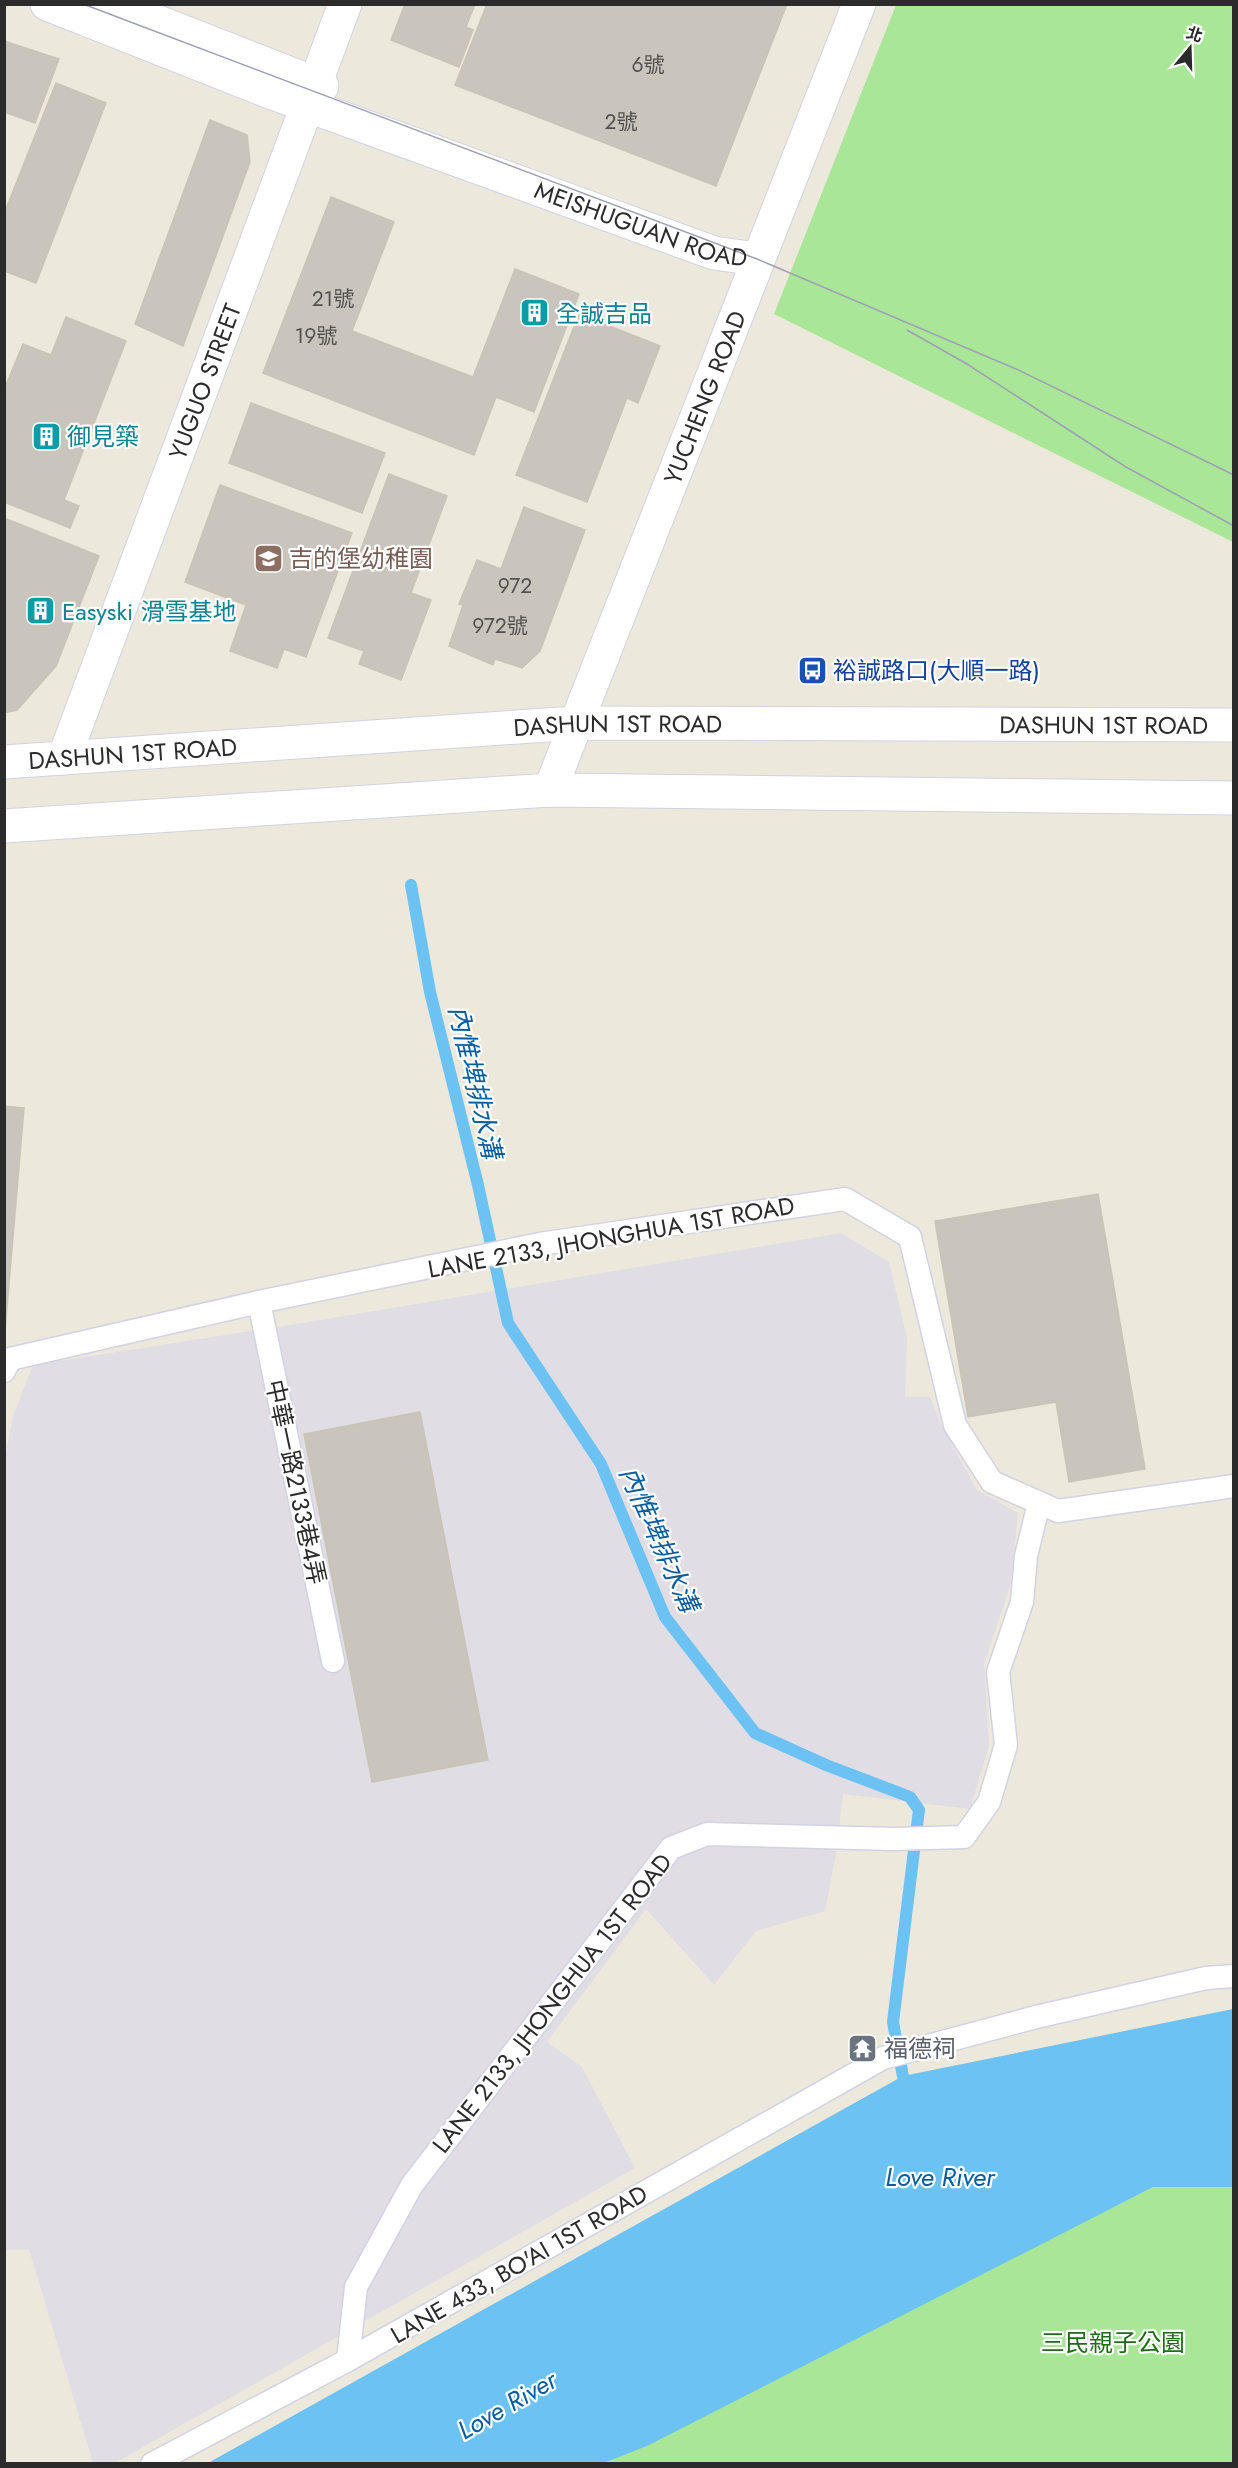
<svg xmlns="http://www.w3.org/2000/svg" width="1238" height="2468" font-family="Jost,'Noto Sans TC',sans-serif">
  <rect width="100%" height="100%" fill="#ede8dc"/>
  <path fill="#e0dde5" d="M 841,1233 L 889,1262 L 907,1338 L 905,1397 L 930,1397 L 941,1424 L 977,1490 L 1018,1513 L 1011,1583 L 984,1664 L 989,1746 L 970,1809 L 843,1794 L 836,1854 L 825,1911 L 756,1931 L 714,1985 L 646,1909 L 547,2042 L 582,2067 L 635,2168 L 115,2463 L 93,2463 L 29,2249 L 5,2250 L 4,1464 L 13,1416 L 33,1365 L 303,1323 Z"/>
  <g fill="#aae697">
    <path d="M 896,5 L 1233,5 L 1233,542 L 774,314 Z"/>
    <path d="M 1153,2187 L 1233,2187 L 1233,2463 L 604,2464 Z"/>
  </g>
  <path fill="#6bc2f3" d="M 1233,2009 L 1233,2187 L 1153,2187 L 649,2445 L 604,2463 L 208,2463 L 903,2076 Z"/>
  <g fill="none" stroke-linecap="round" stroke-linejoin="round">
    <path stroke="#6bc2f3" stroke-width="12" d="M 411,885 L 430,992 L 478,1185 L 508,1323 L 601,1464 L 665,1617 L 755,1733 L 826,1765 L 910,1797 L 919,1810 L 893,2022 L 906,2093"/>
  </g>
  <g fill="#c9c4bc" stroke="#c9c4b6" stroke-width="1.5">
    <path d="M 405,4 L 475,4 L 466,27 L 473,30 L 459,67 L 391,40 Z"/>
    <path d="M 487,4 L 787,4 L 716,186 L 455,85 Z"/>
    <path d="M 4,41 L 59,59 L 35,123 L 4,112 Z"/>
    <path d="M 56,83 L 106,103 L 36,283 L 4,271 L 4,214 Z"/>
    <path d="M 210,120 L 247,135 L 250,162 L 183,346 L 135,324 Z"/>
    <path d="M 331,197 L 394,222 L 352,331 L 473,377 L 515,269 L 579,294 L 534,412 L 496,397 L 474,455 L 263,373 Z"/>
    <path d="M 579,314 L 660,346 L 638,403 L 627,398 L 587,502 L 516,475 Z"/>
    <path d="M 66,317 L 126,341 L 64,500 L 79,506 L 70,528 L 4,502 L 7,484 L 4,483 L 4,390 L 23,344 L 51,355 Z"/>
    <path d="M 251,403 L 385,453 L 362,513 L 229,463 Z"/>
    <path d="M 389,474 L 447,496 L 411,593 L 431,600 L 401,680 L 359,664 L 364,651 L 328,638 Z"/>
    <path d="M 220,485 L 352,533 L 306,657 L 284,649 L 277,668 L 230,651 L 246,605 L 185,582 Z"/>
    <path d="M 524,507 L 585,530 L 540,651 L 522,668 L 495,659 L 493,665 L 449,646 L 463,605 L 459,604 L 477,560 L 501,569 Z"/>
    <path d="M 4,518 L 99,556 L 56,666 L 17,710 L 4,713 Z"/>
    <path d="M 4,1106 L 24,1108 L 4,1342 Z"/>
    <path d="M 1098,1194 L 1145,1469 L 1069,1482 L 1056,1402 L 968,1417 L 935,1221 Z"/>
    <path d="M 420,1412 L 488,1760 L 372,1782 L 304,1434 Z"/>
  </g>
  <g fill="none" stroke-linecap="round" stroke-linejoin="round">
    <defs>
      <g id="lane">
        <path d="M 259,1302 L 333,1661"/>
        <path d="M 4,1371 L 10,1359 L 259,1302 L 540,1244 L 845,1199 L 910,1237 L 955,1425 L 992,1482 L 1058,1511 L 1234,1486"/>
        <path d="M 348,2360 L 356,2287 L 412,2185 L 671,1848 L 707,1834 L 893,1839 L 964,1837 L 989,1802 L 1006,1745 L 998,1672 L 1022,1602 L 1026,1556 L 1039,1503"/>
        <path d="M 152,2464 L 348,2360 L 883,2058 L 1036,2017 L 1206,1978 L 1234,1976"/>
      </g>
      <g id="street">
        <path id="s1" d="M 64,758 L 345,4"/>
      </g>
      <g id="secondary">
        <path id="s2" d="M 47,4 L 270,92 L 714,253 L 757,259"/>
        <path d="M 112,4 L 322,86"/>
        <path id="s3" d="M 4,762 L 576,723 L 1234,725"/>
        <path id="s4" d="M 550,790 L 859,4"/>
        <path d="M 4,826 L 550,790 L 1234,798"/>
      </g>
    </defs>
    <use href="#lane" stroke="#d1d3e4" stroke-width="25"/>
    <use href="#street" stroke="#d1d3e4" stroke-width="35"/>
    <use href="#secondary" stroke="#d1d3e4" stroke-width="35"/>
    <use href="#lane" stroke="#fff" stroke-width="22"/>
    <use href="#street" stroke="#fff" stroke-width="33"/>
    <use href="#secondary" stroke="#fff" stroke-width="33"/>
    <g stroke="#9fa0b6" stroke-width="1.5">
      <path d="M 83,4 L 757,259 L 1016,369 L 1234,475"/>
      <path d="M 907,330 L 967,364 L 1126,467 L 1234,526"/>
    </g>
  </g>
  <defs>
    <symbol id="building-square" viewBox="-11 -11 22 22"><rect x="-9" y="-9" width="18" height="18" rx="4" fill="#0f9aa8" stroke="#fff"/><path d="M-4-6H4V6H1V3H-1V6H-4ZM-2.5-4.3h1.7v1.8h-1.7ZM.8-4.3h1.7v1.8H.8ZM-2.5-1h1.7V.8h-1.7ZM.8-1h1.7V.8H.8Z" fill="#fff"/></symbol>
    <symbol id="school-square" viewBox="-11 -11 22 22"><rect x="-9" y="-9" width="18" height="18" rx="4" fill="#8d6e63" stroke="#fff"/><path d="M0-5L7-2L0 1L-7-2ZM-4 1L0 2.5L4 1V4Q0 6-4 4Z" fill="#fff"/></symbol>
    <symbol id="bus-square" viewBox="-11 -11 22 22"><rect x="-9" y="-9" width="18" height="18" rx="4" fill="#1a4fb4" stroke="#fff"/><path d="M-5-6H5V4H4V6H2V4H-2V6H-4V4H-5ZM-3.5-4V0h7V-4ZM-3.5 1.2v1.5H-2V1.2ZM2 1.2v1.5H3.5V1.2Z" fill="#fff"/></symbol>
    <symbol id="temple-square" viewBox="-11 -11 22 22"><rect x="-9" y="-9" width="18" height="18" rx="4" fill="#6b7280" stroke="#fff"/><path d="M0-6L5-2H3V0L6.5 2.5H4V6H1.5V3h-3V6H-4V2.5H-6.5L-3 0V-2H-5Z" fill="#fff"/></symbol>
  </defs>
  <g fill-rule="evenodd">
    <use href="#building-square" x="518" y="296" width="33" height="33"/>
    <use href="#building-square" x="30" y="420" width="33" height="33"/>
    <use href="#school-square" x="252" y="542" width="33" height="33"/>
    <use href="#building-square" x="24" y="594" width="33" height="33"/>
    <use href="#bus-square" x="796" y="654" width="33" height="33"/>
    <use href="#temple-square" x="846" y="2032" width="33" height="33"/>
  </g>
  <g text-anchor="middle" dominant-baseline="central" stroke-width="4.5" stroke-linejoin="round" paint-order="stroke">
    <g font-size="21" fill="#52514f">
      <text x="648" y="65">6號</text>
      <text x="621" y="122">2號</text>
      <text x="333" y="299">21號</text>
      <text x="316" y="336">19號</text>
      <text x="515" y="586">972</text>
      <text x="500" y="626">972號</text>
    </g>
    <g font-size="24" fill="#2b2b2b" stroke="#fff">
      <text stroke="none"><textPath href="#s2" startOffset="634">MEISHUGUAN ROAD</textPath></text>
      <text stroke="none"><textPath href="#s1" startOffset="402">YUGUO STREET</textPath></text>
      <text stroke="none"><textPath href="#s4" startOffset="422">YUCHENG ROAD</textPath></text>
      <text stroke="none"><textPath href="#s3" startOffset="1101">DASHUN 1ST ROAD</textPath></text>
      <text stroke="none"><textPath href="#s3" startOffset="615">DASHUN 1ST ROAD</textPath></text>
      <text stroke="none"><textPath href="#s3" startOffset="129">DASHUN 1ST ROAD</textPath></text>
      <text transform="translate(611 1237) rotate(-10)">LANE 2133, JHONGHUA 1ST ROAD</text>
      <text transform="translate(296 1482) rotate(78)">中華一路2133巷4弄</text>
      <text transform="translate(552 2003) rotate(-52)">LANE 2133, JHONGHUA 1ST ROAD</text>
      <text transform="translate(519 2264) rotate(-30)">LANE 433, BO'AI 1ST ROAD</text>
    </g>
    <g font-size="24" fill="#0d838f" stroke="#fff" text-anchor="start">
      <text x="556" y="313">全誠吉品</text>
      <text x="67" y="436">御見築</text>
      <text x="62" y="611">Easyski 滑雪基地</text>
    </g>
    <g font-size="24" fill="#785e54" stroke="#fff" text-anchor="start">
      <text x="289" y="558">吉的堡幼稚園</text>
    </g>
    <g font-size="24" fill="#164399" stroke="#fff" text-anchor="start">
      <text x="833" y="670">裕誠路口(大順一路)</text>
    </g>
    <g font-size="24" fill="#5b616d" stroke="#fff" text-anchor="start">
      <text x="884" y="2048">福德祠</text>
    </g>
    <g font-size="24" fill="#206b17" stroke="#fff">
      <text x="1113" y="2342">三民親子公園</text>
    </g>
    <g font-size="26" font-style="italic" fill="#085da1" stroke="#fff">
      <text transform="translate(475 1082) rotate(77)">內惟埤排水溝</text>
      <text transform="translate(659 1539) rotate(66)">內惟埤排水溝</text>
      <text x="940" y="2177">Love River</text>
      <text transform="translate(507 2405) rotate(-30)">Love River</text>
    </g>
  </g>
  <rect width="1238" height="2468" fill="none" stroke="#2b2b2b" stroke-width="12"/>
  <g transform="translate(1190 48) rotate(19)" stroke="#ffffff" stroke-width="4.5" paint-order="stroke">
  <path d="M0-4.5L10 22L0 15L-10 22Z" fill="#2b2b2b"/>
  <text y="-9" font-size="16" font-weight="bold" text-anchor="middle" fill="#2b2b2b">北</text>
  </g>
</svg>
